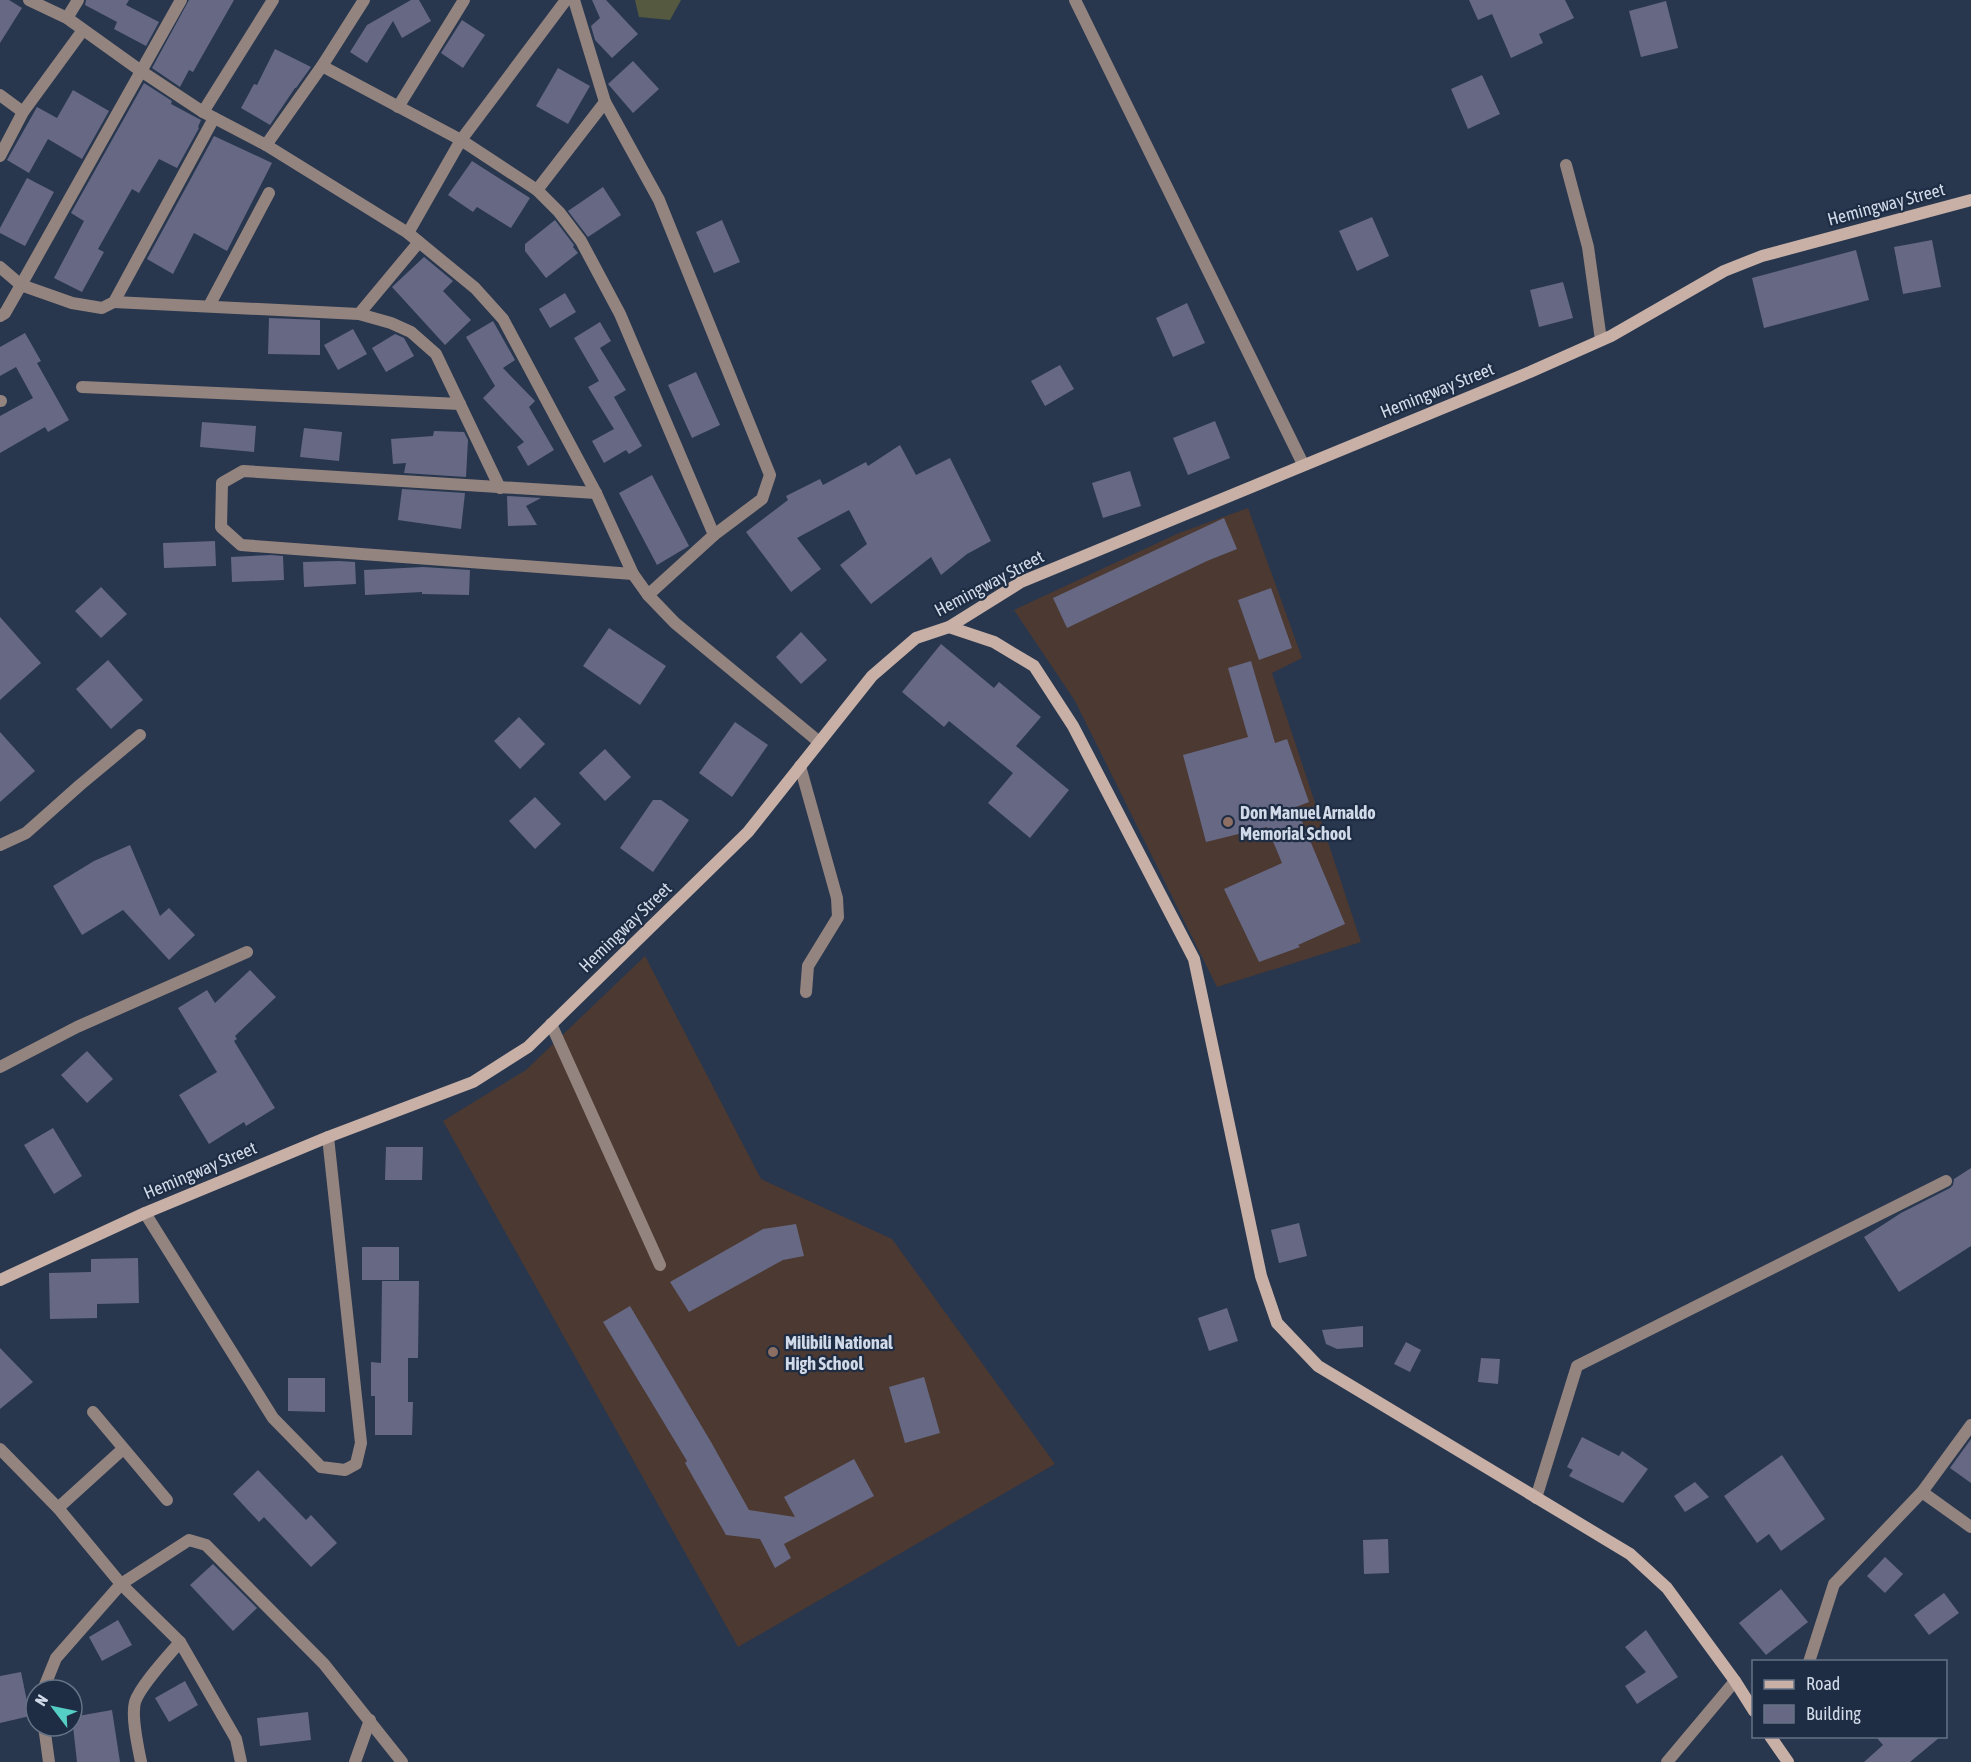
<svg xmlns="http://www.w3.org/2000/svg" width="1971" height="1762" font-family="'Asap Condensed',sans-serif">
  <rect width="100%" height="100%" fill="#28374e"/>
  <g fill="#4c3931">
    <path d="M 1248,508 L 1302,658 L 1272,673 L 1361,942 L 1217,987 L 1075,701 L 1014,610 L 1179,533 Z"/>
    <path d="M 645,956 L 761,1179 L 892,1239 L 1055,1464 L 738,1647 L 443,1121 L 526,1070 Z"/>
  </g>
  <path fill="#54593f" d="M 635,0 L 681,0 L 670,20 L 639,17 Z"/>
  <g fill="#666884">
    <path d="M 0,0 L 9,0 L 22,8 L 0,43 Z"/>
    <path d="M 86,0 L 129,0 L 126,5 L 159,22 L 146,46 L 114,29 L 117,22 L 85,5 Z"/>
    <path d="M 189,0 L 234,0 L 193,72 L 189,70 L 180,87 L 152,68 Z"/>
    <path d="M 411,0 L 419,0 L 431,21 L 402,38 L 393,21 L 367,63 L 350,52 L 367,25 Z"/>
    <path d="M 592,0 L 606,0 L 638,34 L 612,58 L 595,40 L 591,26 L 600,18 Z"/>
    <path d="M 1469,0 L 1565,0 L 1574,18 L 1539,34 L 1543,43 L 1511,58 L 1492,14 L 1478,20 Z"/>
    <path d="M 1666,1 L 1678,48 L 1641,57 L 1629,11 Z"/>
    <path d="M 462,20 L 485,35 L 463,68 L 441,53 Z"/>
    <path d="M 275,49 L 311,67 L 296,88 L 295,88 L 270,125 L 241,108 L 254,84 L 257,85 Z"/>
    <path d="M 633,61 L 659,89 L 633,113 L 608,84 Z"/>
    <path d="M 558,68 L 590,86 L 568,124 L 536,106 Z"/>
    <path d="M 1482,75 L 1500,114 L 1468,129 L 1451,89 Z"/>
    <path d="M 144,83 L 172,101 L 171,104 L 201,120 L 198,127 L 199,128 L 177,168 L 159,159 L 139,193 L 132,189 L 98,249 L 104,252 L 82,292 L 54,278 L 84,221 L 71,213 Z"/>
    <path d="M 73,90 L 109,111 L 82,159 L 48,139 L 29,173 L 7,160 L 37,107 L 57,118 Z"/>
    <path d="M 214,136 L 272,163 L 227,251 L 194,233 L 173,274 L 147,259 Z"/>
    <path d="M 472,161 L 530,198 L 511,228 L 477,207 L 473,212 L 448,195 Z"/>
    <path d="M 27,178 L 54,192 L 25,246 L 0,233 L 0,228 Z"/>
    <path d="M 603,187 L 621,215 L 588,237 L 568,211 Z"/>
    <path d="M 1372,217 L 1389,256 L 1357,271 L 1339,231 Z"/>
    <path d="M 555,220 L 574,245 L 573,247 L 578,253 L 546,278 L 525,251 L 525,244 Z"/>
    <path d="M 722,220 L 740,262 L 714,273 L 696,232 Z"/>
    <path d="M 1932,240 L 1941,287 L 1903,294 L 1894,247 Z"/>
    <path d="M 1856,250 L 1869,300 L 1764,328 L 1752,278 Z"/>
    <path d="M 424,257 L 453,281 L 443,291 L 471,320 L 445,345 L 392,287 Z"/>
    <path d="M 1563,282 L 1573,318 L 1539,327 L 1530,290 Z"/>
    <path d="M 565,293 L 576,312 L 550,328 L 539,309 Z"/>
    <path d="M 1187,303 L 1205,343 L 1173,357 L 1156,318 Z"/>
    <path d="M 269,318 L 320,320 L 320,355 L 268,354 Z"/>
    <path d="M 493,321 L 515,360 L 503,368 L 535,401 L 529,407 L 554,450 L 528,466 L 517,447 L 524,442 L 483,398 L 495,386 L 466,337 Z"/>
    <path d="M 600,322 L 611,341 L 600,348 L 626,390 L 614,397 L 642,446 L 629,454 L 626,450 L 604,463 L 592,441 L 614,429 L 588,387 L 599,381 L 574,338 Z"/>
    <path d="M 353,329 L 367,354 L 338,370 L 324,345 Z"/>
    <path d="M 25,333 L 41,361 L 37,363 L 69,420 L 48,432 L 45,427 L 0,453 L 0,416 L 33,398 L 16,367 L 0,376 L 0,347 Z"/>
    <path d="M 395,334 L 404,338 L 414,356 L 386,372 L 372,348 Z"/>
    <path d="M 1060,365 L 1074,389 L 1045,406 L 1031,381 Z"/>
    <path d="M 696,372 L 720,425 L 692,438 L 668,385 Z"/>
    <path d="M 1215,421 L 1230,458 L 1188,475 L 1173,438 Z"/>
    <path d="M 202,422 L 256,426 L 254,452 L 200,447 Z"/>
    <path d="M 304,428 L 342,432 L 339,461 L 300,457 Z"/>
    <path d="M 434,431 L 464,432 L 468,440 L 466,477 L 404,473 L 406,463 L 393,464 L 391,439 L 433,436 Z"/>
    <path d="M 900,445 L 916,475 L 950,458 L 991,541 L 967,554 L 941,575 L 931,557 L 871,604 L 840,565 L 867,544 L 849,510 L 797,538 L 821,569 L 791,592 L 746,532 L 788,500 L 786,496 L 820,479 L 823,485 L 866,462 L 868,466 Z"/>
    <path d="M 1130,471 L 1141,506 L 1103,518 L 1092,483 Z"/>
    <path d="M 652,475 L 689,546 L 657,565 L 619,493 Z"/>
    <path d="M 402,489 L 465,493 L 461,529 L 398,520 Z"/>
    <path d="M 507,496 L 541,498 L 526,506 L 537,525 L 508,526 Z"/>
    <path d="M 1224,518 L 1237,549 L 1207,561 L 1067,628 L 1053,598 Z"/>
    <path d="M 215,541 L 216,566 L 164,568 L 163,543 Z"/>
    <path d="M 271,555 L 283,556 L 284,580 L 232,582 L 231,557 Z"/>
    <path d="M 339,561 L 355,562 L 356,584 L 304,587 L 303,562 Z"/>
    <path d="M 423,567 L 470,570 L 469,595 L 422,594 L 422,592 L 365,595 L 364,570 Z"/>
    <path d="M 101,587 L 127,614 L 101,638 L 75,611 Z"/>
    <path d="M 1271,588 L 1292,648 L 1259,660 L 1238,600 Z"/>
    <path d="M 0,617 L 41,663 L 0,700 Z"/>
    <path d="M 609,628 L 666,666 L 640,705 L 583,666 Z"/>
    <path d="M 801,632 L 827,660 L 801,684 L 776,657 Z"/>
    <path d="M 941,644 L 994,688 L 999,682 L 1041,717 L 1016,746 L 1069,790 L 1030,838 L 988,803 L 1013,773 L 949,721 L 944,727 L 902,692 Z"/>
    <path d="M 108,660 L 143,700 L 111,729 L 76,689 Z"/>
    <path d="M 1251,661 L 1275,743 L 1287,739 L 1309,802 L 1296,807 L 1345,924 L 1298,945 L 1300,947 L 1259,962 L 1224,889 L 1282,863 L 1267,827 L 1206,842 L 1183,755 L 1248,737 L 1228,668 Z"/>
    <path d="M 519,717 L 545,744 L 520,769 L 494,741 Z"/>
    <path d="M 735,722 L 768,745 L 732,797 L 699,773 Z"/>
    <path d="M 0,732 L 35,771 L 0,802 Z"/>
    <path d="M 605,749 L 631,777 L 605,801 L 579,773 Z"/>
    <path d="M 535,797 L 561,824 L 535,849 L 509,821 Z"/>
    <path d="M 653,800 L 661,800 L 689,820 L 653,872 L 620,848 Z"/>
    <path d="M 130,845 L 160,916 L 169,908 L 195,935 L 169,960 L 123,910 L 82,935 L 53,886 L 94,861 Z"/>
    <path d="M 250,970 L 276,997 L 235,1036 L 237,1039 L 234,1041 L 275,1108 L 246,1126 L 244,1122 L 209,1144 L 179,1095 L 217,1072 L 178,1008 L 207,990 L 215,1003 Z"/>
    <path d="M 87,1051 L 113,1079 L 87,1103 L 61,1075 Z"/>
    <path d="M 53,1128 L 82,1176 L 54,1194 L 24,1145 Z"/>
    <path d="M 386,1147 L 423,1147 L 422,1180 L 385,1180 Z"/>
    <path d="M 1971,1168 L 1971,1246 L 1899,1292 L 1864,1237 L 1901,1213 L 1950,1188 L 1953,1185 L 1954,1179 Z"/>
    <path d="M 1299,1223 L 1307,1256 L 1279,1263 L 1271,1230 Z"/>
    <path d="M 796,1224 L 804,1256 L 783,1260 L 689,1312 L 670,1282 L 763,1229 Z"/>
    <rect x="362" y="1247" width="37" height="33"/>
    <path d="M 138,1258 L 139,1303 L 97,1304 L 97,1318 L 50,1319 L 49,1273 L 91,1272 L 91,1259 Z"/>
    <path d="M 382,1281 L 419,1281 L 418,1358 L 408,1358 L 408,1402 L 413,1402 L 412,1435 L 375,1435 L 375,1396 L 371,1396 L 371,1362 L 381,1363 Z"/>
    <path d="M 630,1306 L 711,1442 L 749,1510 L 795,1517 L 784,1497 L 854,1459 L 874,1496 L 784,1544 L 791,1558 L 775,1568 L 760,1539 L 726,1535 L 685,1463 L 687,1461 L 603,1322 Z"/>
    <path d="M 1227,1308 L 1238,1341 L 1209,1351 L 1198,1318 Z"/>
    <path d="M 1363,1326 L 1363,1347 L 1337,1349 L 1326,1344 L 1322,1330 Z"/>
    <path d="M 1406,1342 L 1421,1350 L 1410,1372 L 1394,1364 Z"/>
    <path d="M 0,1348 L 33,1382 L 0,1409 Z"/>
    <path d="M 1481,1358 L 1500,1359 L 1498,1384 L 1478,1382 Z"/>
    <path d="M 924,1377 L 940,1433 L 905,1443 L 889,1387 Z"/>
    <path d="M 288,1378 L 325,1378 L 325,1412 L 288,1411 Z"/>
    <path d="M 1582,1437 L 1619,1456 L 1622,1451 L 1648,1469 L 1623,1503 L 1569,1476 L 1573,1470 L 1567,1467 Z"/>
    <path d="M 1971,1439 L 1971,1483 L 1950,1468 Z"/>
    <path d="M 1782,1455 L 1825,1519 L 1781,1551 L 1769,1534 L 1757,1543 L 1724,1496 Z"/>
    <path d="M 258,1470 L 306,1520 L 311,1515 L 337,1543 L 311,1567 L 264,1517 L 259,1522 L 233,1494 Z"/>
    <path d="M 1695,1482 L 1709,1497 L 1685,1512 L 1674,1496 Z"/>
    <path d="M 1388,1539 L 1389,1573 L 1364,1574 L 1363,1540 Z"/>
    <path d="M 1885,1557 L 1903,1574 L 1885,1593 L 1867,1576 Z"/>
    <path d="M 213,1564 L 257,1608 L 233,1631 L 190,1585 Z"/>
    <path d="M 1781,1589 L 1808,1622 L 1766,1655 L 1739,1623 Z"/>
    <path d="M 1944,1593 L 1959,1613 L 1929,1635 L 1914,1615 Z"/>
    <path d="M 118,1620 L 132,1645 L 102,1661 L 89,1637 Z"/>
    <path d="M 1646,1630 L 1678,1677 L 1637,1704 L 1625,1686 L 1646,1672 L 1625,1647 Z"/>
    <path d="M 21,1672 L 30,1716 L 0,1723 L 0,1676 Z"/>
    <path d="M 185,1681 L 198,1705 L 169,1722 L 155,1698 Z"/>
    <path d="M 112,1710 L 120,1762 L 77,1762 L 72,1717 Z"/>
    <path d="M 308,1712 L 311,1740 L 260,1746 L 257,1718 Z"/>
    <path d="M 1876,1737 L 1940,1737 L 1910,1762 L 1864,1762 L 1883,1745 Z"/>
  </g>
  <g fill="none" stroke-linecap="round" stroke-linejoin="round">
    <g stroke="#94847f" stroke-width="12">
      <path d="M 551,1024 L 660,1265"/>
      <path d="M 1922,1492 L 1971,1527"/>
    </g>
    <g stroke="#94847f" stroke-width="12">
      <path d="M 29,0 L 67,18 L 141,71 L 203,112 L 266,145 L 408,233 L 475,288 L 503,319 L 596,493 L 633,574 L 648,595 L 675,623 L 818,741"/>
      <path d="M 574,0 L 605,102 L 659,200 L 770,475 L 762,499 L 714,535 L 648,595"/>
      <path d="M 1075,0 L 1303,464"/>
      <path d="M 67,18 L 78,0"/>
      <path d="M 322,66 L 461,140 L 537,190 L 559,212 L 581,241 L 620,314 L 714,535"/>
      <path d="M 0,95 L 23,112"/>
      <path d="M 398,107 L 464,0"/>
      <path d="M 203,112 L 273,0"/>
      <path d="M 266,145 L 322,66 L 364,0"/>
      <path d="M 0,156 L 23,112 L 83,30"/>
      <path d="M 1566,165 L 1588,247 L 1601,340"/>
      <path d="M 537,190 L 605,102"/>
      <path d="M 408,233 L 461,140 L 566,0"/>
      <path d="M 0,267 L 21,285 L 72,303 L 102,308 L 114,302 L 214,118"/>
      <path d="M 114,302 L 359,314 L 391,323 L 411,332 L 436,354 L 500,488"/>
      <path d="M 209,306 L 269,193"/>
      <path d="M 359,314 L 419,242"/>
      <path d="M 0,316 L 5,313 L 21,285 L 181,0"/>
      <path d="M 82,387 L 460,404"/>
      <path d="M 0,401 L 1,401"/>
      <path d="M 596,493 L 243,471 L 222,483 L 221,527 L 241,545 L 633,574"/>
      <path d="M 800,766 L 837,898 L 838,917 L 808,966 L 806,992"/>
      <path d="M 0,845 L 26,833 L 80,785 L 140,735"/>
      <path d="M 0,1067 L 77,1027 L 247,952"/>
      <path d="M 145,1213 L 273,1418 L 321,1467 L 345,1470 L 356,1464 L 361,1443 L 328,1137"/>
      <path d="M 93,1412 L 167,1500"/>
      <path d="M 0,1449 L 58,1508 L 121,1584 L 180,1642 L 236,1739 L 241,1762"/>
      <path d="M 1536,1498 L 1577,1366 L 1946,1181"/>
      <path d="M 58,1508 L 123,1449"/>
      <path d="M 1809,1662 L 1834,1584 L 1922,1492 L 1971,1425"/>
      <path d="M 43,1690 L 56,1658 L 121,1584 L 189,1540 L 206,1545 L 324,1664 L 402,1762"/>
      <path d="M 44,1726 L 49,1762"/>
      <path d="M 141,1762 C 138,1747 131,1717 135,1702 C 140,1686 168,1656 180,1642"/>
      <path d="M 355,1762 L 370,1720"/>
      <path d="M 1667,1762 L 1735,1681"/>
    </g>
    <g stroke="#c8b0a7" stroke-width="12">
      <path d="M 949,627 L 994,642 L 1034,666 L 1073,726 L 1194,959 L 1261,1276 L 1277,1323 L 1318,1366 L 1630,1554 L 1667,1588 L 1735,1681 L 1754,1711"/>
      <path d="M 0,1280 L 145,1213 L 328,1137 L 473,1082 L 528,1047 L 748,832 L 872,676 L 916,638 L 949,627 L 1021,582 L 1530,372 L 1611,336 L 1724,271 L 1762,256 L 1971,200"/>
      <path d="M 1770,1736 L 1788,1762"/>
    </g>
  </g>
  <g fill="#8d6e63" stroke="#1e2d43" stroke-width="2">
    <circle cx="1228" cy="822" r="6"/>
    <circle cx="773" cy="1352" r="6"/>
  </g>
  <g text-anchor="middle" dominant-baseline="central" stroke-width="4.5" stroke-linejoin="round" paint-order="stroke">
    <g font-size="18" fill="#d1dae9" stroke="#1e2d43">
      <text transform="translate(1886 204) rotate(-15)">Hemingway Street</text>
      <text transform="translate(1437 390) rotate(-22)">Hemingway Street</text>
      <text transform="translate(989 583) rotate(-28)">Hemingway Street</text>
      <text transform="translate(625 927) rotate(-44)">Hemingway Street</text>
      <text transform="translate(200 1170) rotate(-23)">Hemingway Street</text>
    </g>
    <g font-size="18" font-weight="bold" fill="#d1dae9" stroke="#1e2d43" text-anchor="start">
      <text x="1240" y="812">Don Manuel Arnaldo<tspan x="1240" dy="21">Memorial School</tspan></text>
      <text x="785" y="1342">Milibili National<tspan x="785" dy="21">High School</tspan></text>
    </g>
  </g>
  <rect x="1752" y="1660" width="195" height="78" fill="#1e2d43" stroke="#667285" stroke-width="1.5"/>
  <rect x="1764" y="1680" width="30" height="9" fill="#c8b0a7" stroke="#667285" stroke-width="1.5"/>
  <text x="1806" y="1690" font-size="18" fill="#d1dae9">Road</text>
  <rect x="1764" y="1705" width="30" height="18" fill="#666884" stroke="#667285" stroke-width="1.5"/>
  <text x="1806" y="1720" font-size="18" fill="#d1dae9">Building</text>
  <g transform="translate(54 1708) rotate(302)"><circle r="28" fill="#1e2d43" stroke="#667285" stroke-width="1.5"/>
  <path d="M0-4.5L10 22L0 15L-10 22Z" fill="#55cec5"/>
  <text y="-9" font-size="16" font-weight="bold" text-anchor="middle" fill="#d1dae9">N</text>
  </g>
</svg>
